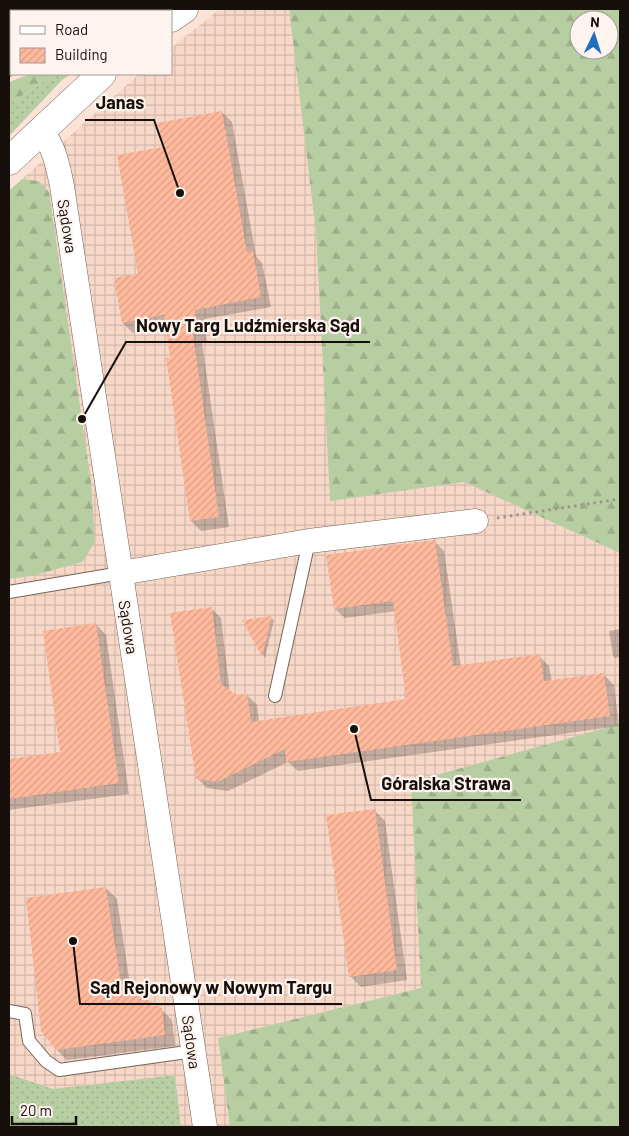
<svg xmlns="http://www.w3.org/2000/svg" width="629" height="1136" font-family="Barlow,sans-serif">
  <defs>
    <pattern id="industrial-grid" width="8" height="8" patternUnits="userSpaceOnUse" patternTransform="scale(1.25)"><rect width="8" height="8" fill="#f7d8c8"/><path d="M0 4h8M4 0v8" fill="none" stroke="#d3b8aa"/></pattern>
    <pattern id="grass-dots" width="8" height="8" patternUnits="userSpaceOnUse" patternTransform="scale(1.25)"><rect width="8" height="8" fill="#b7cda2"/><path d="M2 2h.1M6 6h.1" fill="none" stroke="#9daf8a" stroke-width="1.8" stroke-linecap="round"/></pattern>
    <pattern id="forest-firs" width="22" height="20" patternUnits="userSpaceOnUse" patternTransform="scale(1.25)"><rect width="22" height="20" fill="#b7cda2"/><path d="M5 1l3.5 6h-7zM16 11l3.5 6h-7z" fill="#9daf8a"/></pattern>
    <pattern id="building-hatch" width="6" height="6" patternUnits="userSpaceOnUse" patternTransform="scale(1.25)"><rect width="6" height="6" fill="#ffb99c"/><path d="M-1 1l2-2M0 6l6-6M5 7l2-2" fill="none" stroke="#da9e85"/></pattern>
  </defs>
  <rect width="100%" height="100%" fill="#fce3d8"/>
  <path fill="url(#industrial-grid)" d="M 220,9 L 289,9 L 316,233 L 330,500 L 464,482 L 620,553 L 620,724 L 411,782 L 421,988 L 218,1038 L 230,1127 L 181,1127 L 175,1075 L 53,1089 L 9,1074 L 9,579 L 32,576 L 39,181 L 22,179 L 139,74 L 171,74 L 171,48 Z"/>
  <g fill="url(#grass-dots)">
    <path d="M 55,74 L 71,74 L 62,80 L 9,136 L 9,103 L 13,102 Z"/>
    <path d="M 9,1074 L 53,1089 L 175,1075 L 181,1127 L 9,1127 Z"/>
  </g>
  <g fill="url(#forest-firs)" fill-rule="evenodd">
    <path d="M 289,9 L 620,9 L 620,553 L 464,482 L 330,501 L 316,233 ZM 579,20 L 609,20 L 609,50 L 579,50 Z"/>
    <path d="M 30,74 L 55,74 L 13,102 L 9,103 L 9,82 Z"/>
    <path d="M 22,179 L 39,181 L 49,192 L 91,482 L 95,542 L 82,562 L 32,576 L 9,579 L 9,191 Z"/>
    <path d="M 620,724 L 620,1127 L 230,1127 L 218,1038 L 421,988 L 411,782 Z"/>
  </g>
  <g fill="#0003">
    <path d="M 222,112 L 232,122 L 256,256 L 262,263 L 271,307 L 204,319 L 207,343 L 202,343 L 229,527 L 201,531 L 191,521 L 168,359 L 172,359 L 167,326 L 133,333 L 123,323 L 115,279 L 139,275 L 164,148 Z"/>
    <path d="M 434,541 L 444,551 L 461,667 L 539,656 L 549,666 L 552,682 L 604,675 L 614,685 L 619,726 L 298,771 L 288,762 L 228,791 L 207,788 L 197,778 L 211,608 L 221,618 L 230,693 L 234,695 L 247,695 L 257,705 L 259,722 L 408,700 L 396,611 L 345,618 L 335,609 Z"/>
    <path d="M 271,618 L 274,620 L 265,658 L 244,621 Z"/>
    <path d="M 96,624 L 106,635 L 129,794 L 9,810 L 9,760 L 62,753 Z"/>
    <path d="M 620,629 L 620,657 L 615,658 L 613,656 L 609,631 Z"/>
    <path d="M 374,810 L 385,821 L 407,980 L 361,987 L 350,976 Z"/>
    <path d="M 106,888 L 117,899 L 131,991 L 161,1009 L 172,1020 L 175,1046 L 67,1060 L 57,1050 Z"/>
  </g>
  <g fill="url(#building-hatch)">
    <path d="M 222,111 L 247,252 L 253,251 L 261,297 L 195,310 L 198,333 L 193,334 L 219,517 L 190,521 L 166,358 L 170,358 L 164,315 L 122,323 L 114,278 L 138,274 L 117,155 L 163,147 L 158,123 Z"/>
    <path d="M 435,540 L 453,666 L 540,654 L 544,681 L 604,673 L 610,716 L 286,762 L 285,749 L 217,782 L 196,779 L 170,613 L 212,607 L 221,684 L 235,694 L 247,694 L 251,722 L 406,699 L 393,601 L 334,609 L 326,555 Z"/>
    <path d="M 272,616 L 262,657 L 242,620 Z"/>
    <path d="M 96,623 L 119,783 L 9,799 L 9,759 L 60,752 L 43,631 Z"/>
    <path d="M 375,809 L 397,970 L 349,977 L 326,815 Z"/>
    <path d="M 106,887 L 121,984 L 162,1008 L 165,1035 L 56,1050 L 41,1031 L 26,898 Z"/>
  </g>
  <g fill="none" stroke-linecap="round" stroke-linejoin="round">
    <defs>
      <g id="lane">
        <path d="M 9,592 L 121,573"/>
        <path d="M 275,696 L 309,541"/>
        <path d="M 9,1011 L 25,1014 L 29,1041 L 46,1061 L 59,1070 L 194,1051"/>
      </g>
      <g id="street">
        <path d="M 41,130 C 54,146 58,166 62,186 L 205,1127"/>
        <path d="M 121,573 L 309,541 L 476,521"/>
      </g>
      <g id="secondary">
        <path d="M 171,18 L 184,9"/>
        <path d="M 9,161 L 102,74"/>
      </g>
    </defs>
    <use href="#lane" stroke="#796459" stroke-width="14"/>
    <use href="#street" stroke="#796459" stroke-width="25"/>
    <use href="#secondary" stroke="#796459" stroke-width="29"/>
    <g stroke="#a49289" stroke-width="3" stroke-dasharray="2.5 4" stroke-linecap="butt">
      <path d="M 47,11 L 50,9"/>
      <path d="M 9,49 L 11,46"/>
      <path d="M 9,76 L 13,74"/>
      <path d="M 497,518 L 620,499"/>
    </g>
    <use href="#lane" stroke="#fff" stroke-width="12"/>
    <use href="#street" stroke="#fff" stroke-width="24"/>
    <use href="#secondary" stroke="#fff" stroke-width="28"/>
  </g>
  <g text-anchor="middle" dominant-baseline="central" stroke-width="4.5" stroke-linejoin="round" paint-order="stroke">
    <g font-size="16" fill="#170f0b" stroke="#fef4ef">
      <text transform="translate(68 226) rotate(81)">Sądowa</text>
      <text transform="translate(129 627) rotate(81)">Sądowa</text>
      <text transform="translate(192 1042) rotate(82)">Sądowa</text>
    </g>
  </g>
  <path fill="none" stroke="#170f0b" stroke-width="2" d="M180 193L154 120H85M82 419L126 342H370M354 729L371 800H521M73 941L80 1004H342"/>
  <g fill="#170f0b" stroke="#fef4ef" stroke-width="2">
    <circle cx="180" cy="193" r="5"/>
    <circle cx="82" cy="419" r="5"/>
    <circle cx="354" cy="729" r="5"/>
    <circle cx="73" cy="941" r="5"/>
  </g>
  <g font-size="18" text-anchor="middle" font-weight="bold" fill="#170f0b" stroke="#fef4ef" stroke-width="4.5" stroke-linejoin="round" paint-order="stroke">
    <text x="120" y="109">Janas</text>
    <text x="248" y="332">Nowy Targ Ludźmierska Sąd</text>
    <text x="446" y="790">Góralska Strawa</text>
    <text x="211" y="994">Sąd Rejonowy w Nowym Targu</text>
  </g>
  <rect width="629" height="1136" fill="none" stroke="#170f0b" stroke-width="20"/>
  <rect x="10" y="10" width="162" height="65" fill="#fef4ef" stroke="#a29894"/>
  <rect x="20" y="26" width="25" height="8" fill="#ffffff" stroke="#a29894"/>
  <text x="55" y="35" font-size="15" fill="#170f0b">Road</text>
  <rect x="20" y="48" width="25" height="15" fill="url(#building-hatch)" stroke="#a29894"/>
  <text x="55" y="60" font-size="15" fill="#170f0b">Building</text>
  <g transform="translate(594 35) rotate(4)"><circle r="24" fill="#fef4ef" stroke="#a29894"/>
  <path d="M0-4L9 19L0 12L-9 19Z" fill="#206fbe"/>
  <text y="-8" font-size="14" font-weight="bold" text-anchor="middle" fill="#170f0b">N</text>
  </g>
  <path d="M12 1116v8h64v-8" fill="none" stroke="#170f0b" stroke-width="2.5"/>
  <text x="20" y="1116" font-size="15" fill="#170f0b" stroke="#fef4ef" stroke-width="4" paint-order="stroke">20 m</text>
</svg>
